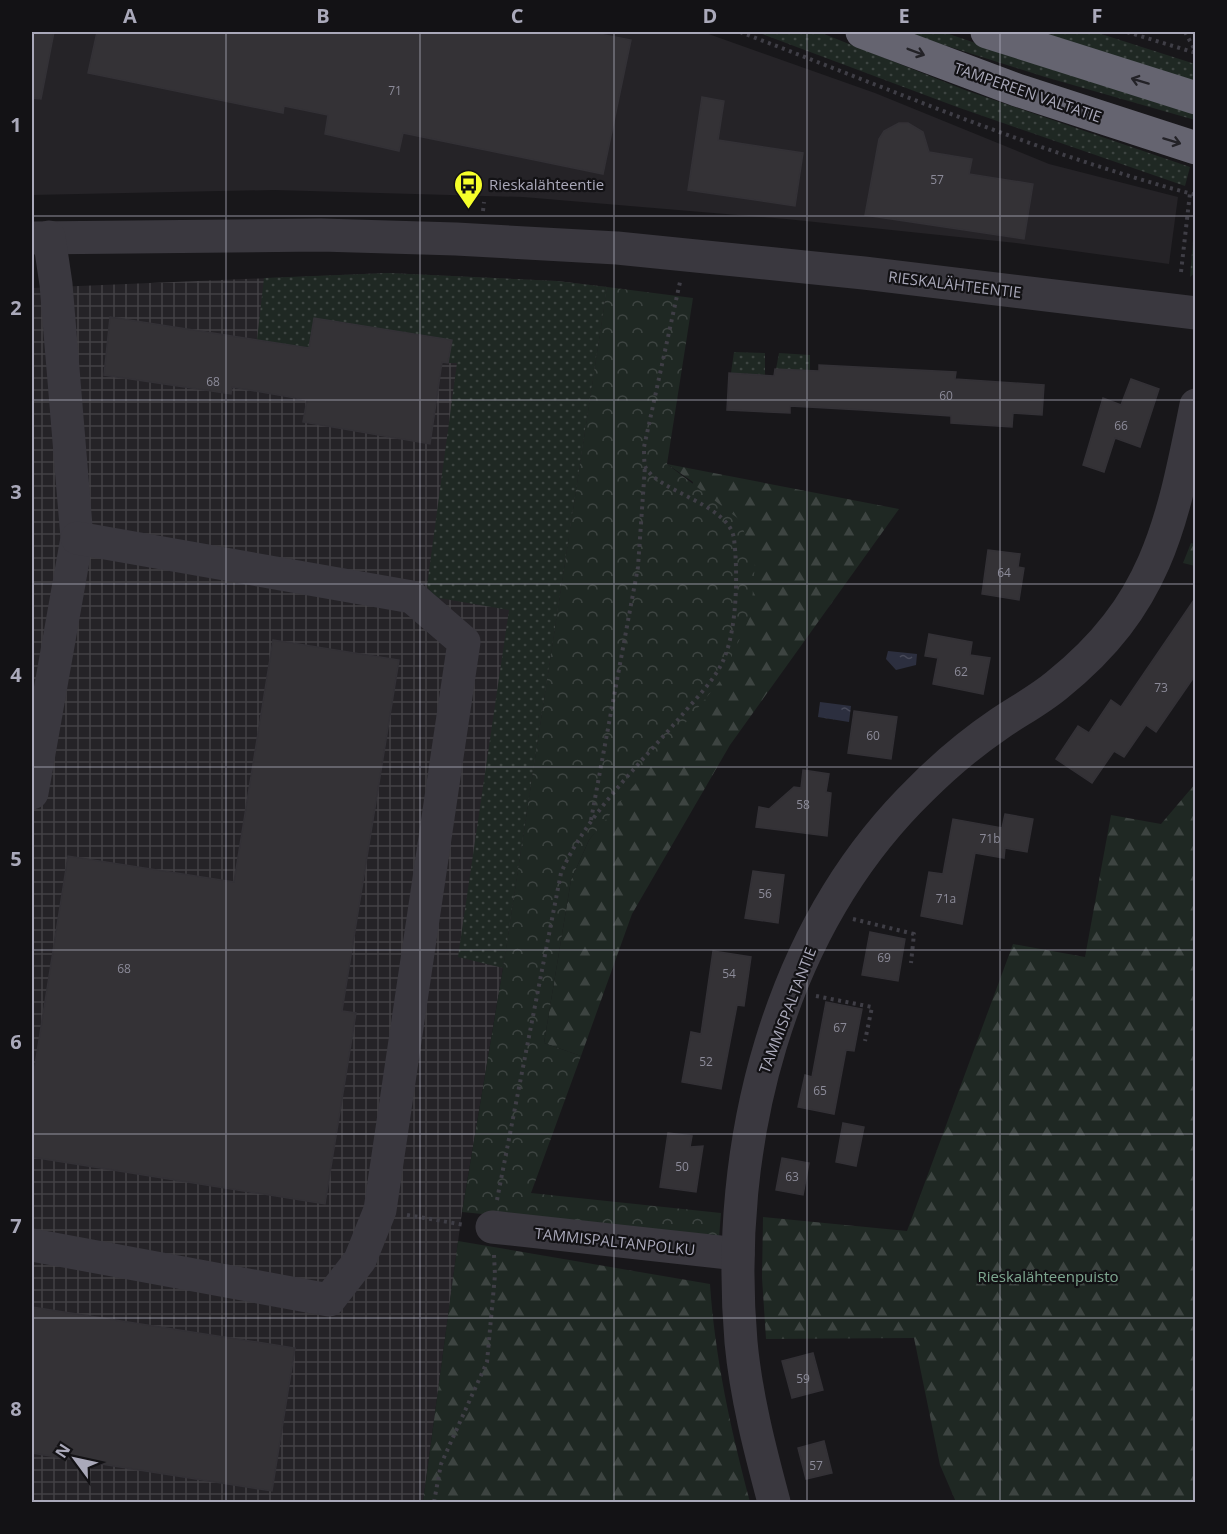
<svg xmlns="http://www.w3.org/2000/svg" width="1227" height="1534" font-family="'Open Sans',sans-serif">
  <defs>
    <pattern id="industrial-grid" width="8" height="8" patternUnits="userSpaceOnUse" patternTransform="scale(1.5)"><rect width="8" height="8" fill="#252327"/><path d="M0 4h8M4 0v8" fill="none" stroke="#424044"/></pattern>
    <pattern id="grass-dots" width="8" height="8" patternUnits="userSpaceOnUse" patternTransform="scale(1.5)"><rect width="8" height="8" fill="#1f2823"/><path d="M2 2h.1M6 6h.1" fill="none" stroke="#3d4441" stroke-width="1.8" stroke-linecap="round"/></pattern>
    <pattern id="forest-firs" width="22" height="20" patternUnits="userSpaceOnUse" patternTransform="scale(1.5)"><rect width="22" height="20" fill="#1f2823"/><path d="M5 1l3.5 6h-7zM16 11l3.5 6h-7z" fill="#3d4441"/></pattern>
    <pattern id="park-crowns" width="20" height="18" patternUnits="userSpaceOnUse" patternTransform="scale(1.5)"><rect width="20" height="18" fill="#1f2823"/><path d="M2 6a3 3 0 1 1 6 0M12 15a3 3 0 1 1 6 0" fill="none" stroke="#3d4441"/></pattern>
    <pattern id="water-ripples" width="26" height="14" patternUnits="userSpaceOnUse" patternTransform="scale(1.5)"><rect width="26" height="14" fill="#2c2f3f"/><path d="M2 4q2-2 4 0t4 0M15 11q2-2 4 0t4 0" fill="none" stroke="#484a59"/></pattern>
  </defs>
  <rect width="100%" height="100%" fill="#18171a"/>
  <path fill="#252327" d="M 32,32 L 703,32 L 875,93 L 1049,164 L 1178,197 L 1169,264 L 1016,243 L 786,219 L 523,197 L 274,190 L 32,195 Z"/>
  <path fill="url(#industrial-grid)" d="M 388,273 L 557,281 L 607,287 L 503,968 L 462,1212 L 423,1502 L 32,1502 L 32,288 Z"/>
  <g fill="url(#grass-dots)">
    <path d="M 757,32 L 819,32 L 965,90 L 1190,167 L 1185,186 L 957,107 Z"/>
    <path d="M 903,32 L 943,32 L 1047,67 L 1195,112 L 1195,120 L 1045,77 Z"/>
    <path d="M 1032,32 L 1095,32 L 1195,64 L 1195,82 Z"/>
    <path d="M 1195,216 L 1195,273 L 1190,277 Z"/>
    <path d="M 388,273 L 557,281 L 607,287 L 503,968 L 458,957 L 509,610 L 433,597 L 427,586 L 457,363 L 448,363 L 452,340 L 314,318 L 310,341 L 314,349 L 257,340 L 264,278 Z"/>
    <path d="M 734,352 L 765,353 L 765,375 L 731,373 Z"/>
    <path d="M 779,353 L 810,355 L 810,371 L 776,369 Z"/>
  </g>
  <g fill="url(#forest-firs)">
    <path d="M 667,464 L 899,509 L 730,745 L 632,914 L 581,1056 L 544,1043 L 571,880 L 589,840 L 616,805 L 693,482 Z"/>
    <path d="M 1191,543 L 1195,544 L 1195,566 L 1183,563 Z"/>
    <path d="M 1195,784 L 1195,1502 L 956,1502 L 940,1465 L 914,1338 L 766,1339 L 762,1278 L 763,1217 L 907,1231 L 1013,944 L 1085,957 L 1111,815 L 1161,824 Z"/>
    <path d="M 458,1241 L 710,1284 C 715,1359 731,1430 750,1502 L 423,1502 Z"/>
  </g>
  <path fill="url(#park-crowns)" d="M 607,287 L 693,298 L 667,464 L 740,520 L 755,563 L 751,615 L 720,681 L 589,840 L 571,880 L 544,1043 L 581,1056 L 531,1193 L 721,1213 L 719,1238 L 462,1212 L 503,968 Z"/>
  <g fill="url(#water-ripples)">
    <path d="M 888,651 L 917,654 L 916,665 L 896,670 L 886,659 Z"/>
    <path d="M 820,702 L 851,706 L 849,722 L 818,717 Z"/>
  </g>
  <g fill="#343236" stroke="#333136" stroke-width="1.5">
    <path d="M 32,32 L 54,32 L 41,99 L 32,98 Z"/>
    <path d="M 97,32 L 589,32 L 631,40 L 603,174 L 403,133 L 399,151 L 325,134 L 328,115 L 284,106 L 283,113 L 88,73 Z"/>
    <path d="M 702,97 L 724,101 L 718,140 L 803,153 L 795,206 L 688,190 Z"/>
    <path d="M 899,123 L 908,123 L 923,132 L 929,152 L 972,159 L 969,174 L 1033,184 L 1024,239 L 865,215 L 879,139 L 884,131 Z"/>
    <path d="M 110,317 L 309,348 L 314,318 L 452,340 L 448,363 L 442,362 L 430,444 L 303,422 L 307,400 L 232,387 L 231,394 L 104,375 Z"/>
    <path d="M 819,365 L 956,372 L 955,379 L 1044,385 L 1042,415 L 1013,413 L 1012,427 L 951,423 L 951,416 L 862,410 L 790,406 L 790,413 L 727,410 L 729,373 L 774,376 L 775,369 L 819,371 Z"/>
    <path d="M 1131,379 L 1159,389 L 1140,447 L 1115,438 L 1104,472 L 1083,465 L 1103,398 L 1121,405 Z"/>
    <path d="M 988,550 L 1020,554 L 1018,567 L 1024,568 L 1019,600 L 982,594 Z"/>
    <path d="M 1196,597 L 1196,674 L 1156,732 L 1146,725 L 1124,757 L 1114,751 L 1092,783 L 1056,759 L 1078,726 L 1089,733 L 1111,700 L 1121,707 Z"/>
    <path d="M 929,634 L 972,642 L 970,655 L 990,658 L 983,694 L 933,684 L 938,658 L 925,656 Z"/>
    <path d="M 273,640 L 399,660 L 342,1011 L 356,1013 L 325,1204 L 32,1157 L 32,1084 L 68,856 L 234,882 Z"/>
    <path d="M 854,711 L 897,717 L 891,759 L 848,753 Z"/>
    <path d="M 803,770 L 829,774 L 826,792 L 831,793 L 827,836 L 756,827 L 759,807 L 769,809 L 794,787 L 801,788 Z"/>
    <path d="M 1005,814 L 1033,819 L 1027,852 L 1005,848 L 1004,858 L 975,853 L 962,924 L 921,916 L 929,872 L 943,874 L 953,819 L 1002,828 Z"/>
    <path d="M 753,871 L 784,875 L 778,923 L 745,918 Z"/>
    <path d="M 870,932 L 905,939 L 898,981 L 862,975 Z"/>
    <path d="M 713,951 L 751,957 L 744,1006 L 737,1005 L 721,1089 L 682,1082 L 691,1032 L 701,1034 Z"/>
    <path d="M 826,1002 L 862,1009 L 854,1051 L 846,1050 L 834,1114 L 798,1107 L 805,1075 L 812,1077 Z"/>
    <path d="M 843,1123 L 864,1127 L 856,1166 L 836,1162 Z"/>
    <path d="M 668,1133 L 692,1136 L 690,1147 L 703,1146 L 696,1192 L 660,1187 Z"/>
    <path d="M 782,1158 L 809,1163 L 803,1195 L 776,1190 Z"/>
    <path d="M 32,1307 L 295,1348 L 272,1491 L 32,1453 Z"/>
    <path d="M 813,1353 L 823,1390 L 792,1398 L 782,1361 Z"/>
    <path d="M 824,1441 L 832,1473 L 806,1479 L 798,1448 Z"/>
  </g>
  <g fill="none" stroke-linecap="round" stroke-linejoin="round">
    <g stroke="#3f3e46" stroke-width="4" stroke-dasharray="3 4.5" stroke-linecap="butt">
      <path d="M 740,32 C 890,89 1040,154 1196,195"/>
      <path d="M 1127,32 L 1196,53"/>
      <path d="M 1185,32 L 1196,52"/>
      <path d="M 483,211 L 484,202"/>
      <path d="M 1181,272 L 1190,193"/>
      <path d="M 591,820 L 638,567 L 645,466"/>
      <path d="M 853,919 L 914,934 L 911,963"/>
      <path d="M 816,996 L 872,1007 L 865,1041"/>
      <path d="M 497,1200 L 561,873 C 586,815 641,763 682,715 C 697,697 717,678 725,656 C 737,626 738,572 734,539 C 730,504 655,491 645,466 C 644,461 644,453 644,447 L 680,282"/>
      <path d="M 407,1215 L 465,1225"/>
      <path d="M 434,1502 L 441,1464 L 487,1362 L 495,1275 L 494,1255"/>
    </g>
    <g stroke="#3a383f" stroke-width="33">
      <path d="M 32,238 L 321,235 L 456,239 L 617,248 L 864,273 L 1196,313"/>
      <path d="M 32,793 L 77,538 L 56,284 L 49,237"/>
      <path d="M 492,1227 L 738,1254"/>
      <path d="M 32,1245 L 329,1300 L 360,1260 L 380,1210 L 464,642 L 412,597 L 77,538"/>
      <path d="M 774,1502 C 760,1450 746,1396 741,1342 C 724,1146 777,929 921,789 C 945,765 971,743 999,724 C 1018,711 1039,700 1057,685 C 1157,605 1172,524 1196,405"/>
    </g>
    <g stroke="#656470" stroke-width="33">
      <path d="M 862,32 L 1017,90 L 1196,148"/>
      <path d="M 987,32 L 1196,98"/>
    </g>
  </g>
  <defs><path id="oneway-shaft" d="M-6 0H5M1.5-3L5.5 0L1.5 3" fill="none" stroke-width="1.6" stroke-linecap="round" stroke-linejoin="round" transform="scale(1.5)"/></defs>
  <g stroke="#232227">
    <use href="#oneway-shaft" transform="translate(916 52) rotate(21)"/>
    <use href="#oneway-shaft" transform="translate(1140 81) rotate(-163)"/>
    <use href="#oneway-shaft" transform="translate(1172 141) rotate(17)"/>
  </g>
  <path fill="none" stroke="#aaa9ba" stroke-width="1.5" stroke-opacity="0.55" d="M 226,32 L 226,1502M 420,32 L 420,1502M 614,32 L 614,1502M 807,32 L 807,1502M 1000,32 L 1000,1502M 32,216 L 1196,216M 32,400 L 1196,400M 32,584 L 1196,584M 32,767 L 1196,767M 32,950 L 1196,950M 32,1134 L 1196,1134M 32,1318 L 1196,1318"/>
  <defs>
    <symbol id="bus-pin" viewBox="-11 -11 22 30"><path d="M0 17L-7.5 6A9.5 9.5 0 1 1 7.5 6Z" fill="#f5ff2a" stroke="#131215"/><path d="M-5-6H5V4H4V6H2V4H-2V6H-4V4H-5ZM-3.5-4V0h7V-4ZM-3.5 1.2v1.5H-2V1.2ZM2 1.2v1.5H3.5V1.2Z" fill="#111"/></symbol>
  </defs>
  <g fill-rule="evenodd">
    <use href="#bus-pin" x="452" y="168" width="33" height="45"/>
  </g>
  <g text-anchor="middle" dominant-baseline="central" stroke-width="4.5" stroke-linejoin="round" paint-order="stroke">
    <g font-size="12" fill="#8c8b99">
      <text x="395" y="90">71</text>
      <text x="937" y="179">57</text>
      <text x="213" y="381">68</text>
      <text x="946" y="395">60</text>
      <text x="1121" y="425">66</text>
      <text x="1004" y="572">64</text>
      <text x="961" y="671">62</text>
      <text x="1161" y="687">73</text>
      <text x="873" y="735">60</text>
      <text x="803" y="804">58</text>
      <text x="990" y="838">71b</text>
      <text x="765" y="893">56</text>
      <text x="946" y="898">71a</text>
      <text x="884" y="957">69</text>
      <text x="124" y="968">68</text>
      <text x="729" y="973">54</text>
      <text x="840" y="1027">67</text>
      <text x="706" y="1061">52</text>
      <text x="820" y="1090">65</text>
      <text x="682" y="1166">50</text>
      <text x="792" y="1176">63</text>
      <text x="803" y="1378">59</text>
      <text x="816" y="1465">57</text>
    </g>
    <g font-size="15" fill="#aaa9ba" stroke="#131215">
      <text transform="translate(1028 92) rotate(19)">TAMPEREEN VALTATIE</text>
      <text transform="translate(955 284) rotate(7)">RIESKALÄHTEENTIE</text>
      <text transform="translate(787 1010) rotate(-69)">TAMMISPALTANTIE</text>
      <text transform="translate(615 1241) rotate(6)">TAMMISPALTANPOLKU</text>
    </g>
    <g font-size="15" fill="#aaa9ba" stroke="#131215" text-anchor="start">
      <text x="489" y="184">Rieskalähteentie</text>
    </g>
    <g font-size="15" fill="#7ea790" stroke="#131215">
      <text x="1048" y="1276">Rieskalähteenpuisto</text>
    </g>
  </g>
  <rect width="1227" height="1534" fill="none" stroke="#131215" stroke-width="66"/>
  <g transform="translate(75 1459) rotate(303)" stroke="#131215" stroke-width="4.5" paint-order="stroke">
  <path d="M0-4.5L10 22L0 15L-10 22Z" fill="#aaa9ba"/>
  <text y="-9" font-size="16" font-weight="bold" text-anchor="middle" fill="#aaa9ba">N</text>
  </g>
  <rect x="33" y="33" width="1161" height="1468" fill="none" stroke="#aaa9ba" stroke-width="2"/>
  <g font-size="20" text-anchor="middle" font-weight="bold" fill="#aaa9ba">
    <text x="130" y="23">A</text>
    <text x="323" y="23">B</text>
    <text x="517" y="23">C</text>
    <text x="710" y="23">D</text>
    <text x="904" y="23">E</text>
    <text x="1097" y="23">F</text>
    <text x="16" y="132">1</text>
    <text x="16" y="315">2</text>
    <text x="16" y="499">3</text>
    <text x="16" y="682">4</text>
    <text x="16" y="866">5</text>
    <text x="16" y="1049">6</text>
    <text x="16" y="1233">7</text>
    <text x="16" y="1416">8</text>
  </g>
</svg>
